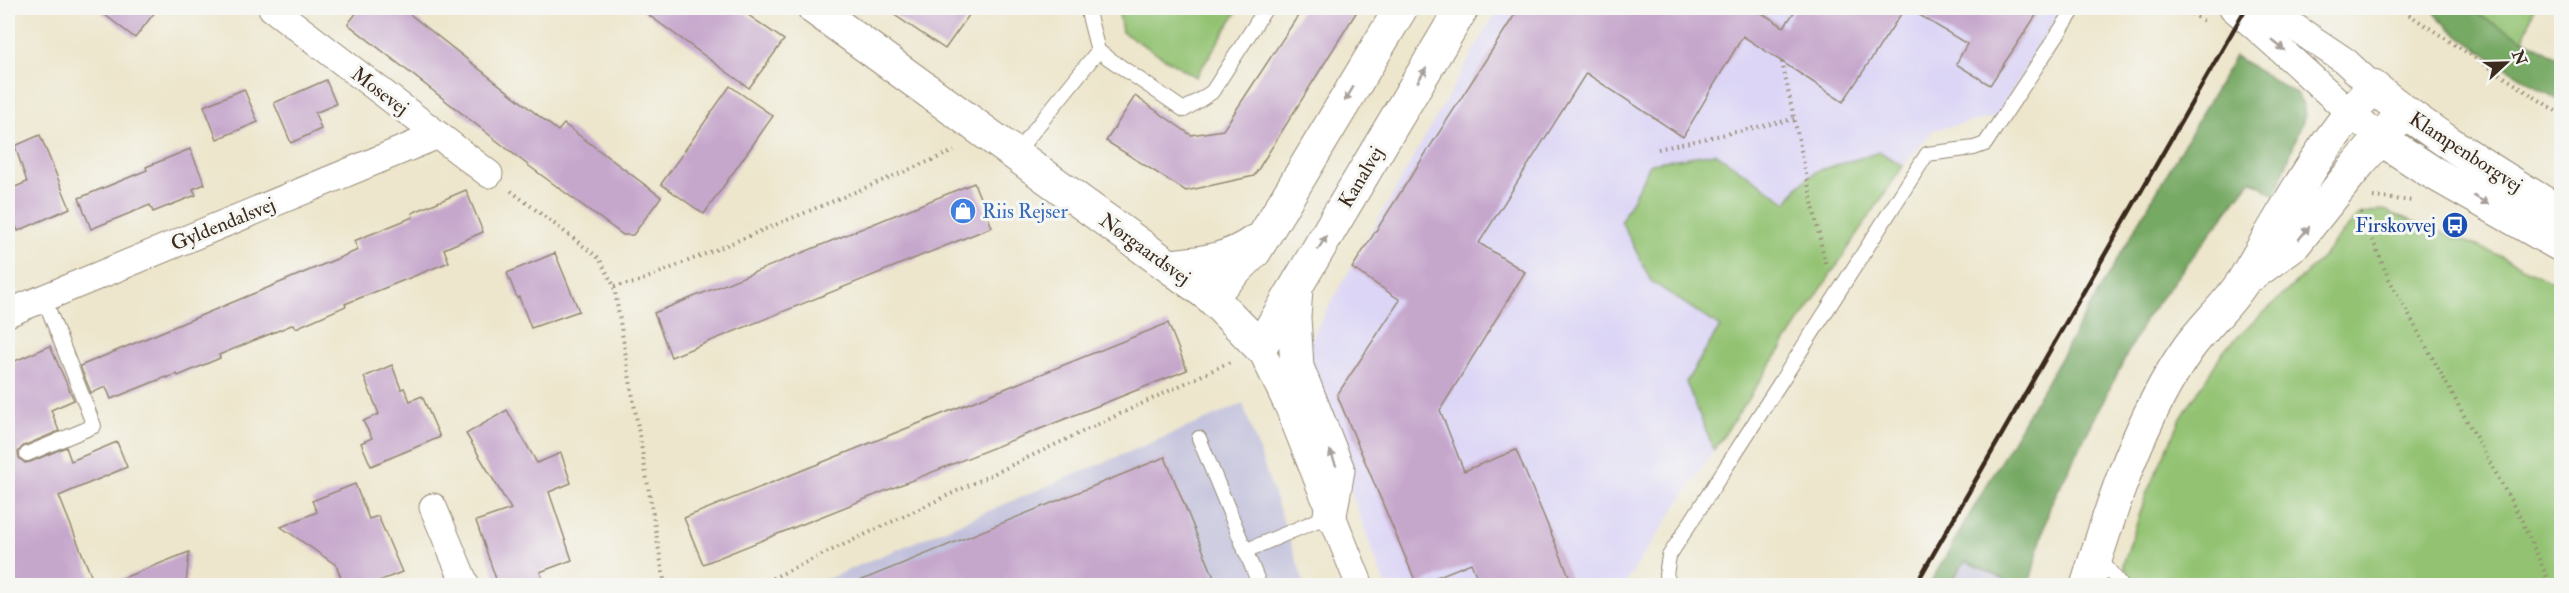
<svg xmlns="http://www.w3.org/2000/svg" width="2569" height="593" font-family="'IM FELL Double Pica',serif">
  <rect width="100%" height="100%" fill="#f6f6f2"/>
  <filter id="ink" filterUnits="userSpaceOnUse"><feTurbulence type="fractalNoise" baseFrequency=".0167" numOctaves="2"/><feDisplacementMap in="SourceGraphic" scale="12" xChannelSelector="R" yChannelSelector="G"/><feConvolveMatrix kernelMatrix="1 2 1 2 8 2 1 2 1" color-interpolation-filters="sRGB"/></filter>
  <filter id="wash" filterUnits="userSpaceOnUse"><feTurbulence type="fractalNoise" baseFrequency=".008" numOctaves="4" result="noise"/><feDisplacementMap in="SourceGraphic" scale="24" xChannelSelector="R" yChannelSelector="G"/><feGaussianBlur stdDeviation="1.35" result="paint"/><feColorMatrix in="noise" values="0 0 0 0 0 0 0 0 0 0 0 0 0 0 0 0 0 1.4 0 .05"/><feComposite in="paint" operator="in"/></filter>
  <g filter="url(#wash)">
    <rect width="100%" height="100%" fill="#ede6cc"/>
    <path fill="#dcd5f6" d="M 1498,8 L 2062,8 L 1996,117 L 1933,130 L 1903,166 L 1880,152 L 1799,185 L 1787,203 L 1715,153 L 1651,281 L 1721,327 L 1686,382 L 1714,450 L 1624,585 L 1385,585 L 1301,356 Z"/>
    <g fill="#c2c1dc">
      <path d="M 1243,404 L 1305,585 L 810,586 Z"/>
      <path d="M 1964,561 L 2017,585 L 1950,586 Z"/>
    </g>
    <g fill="#93c372" stroke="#677648" stroke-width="1.5">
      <path d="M 1118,8 L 1229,8 L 1236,13 L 1196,77 L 1122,32 Z"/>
      <path d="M 2465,8 L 2534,8 L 2524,40 Z"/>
      <path d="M 1880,152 L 1903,166 L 1714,450 L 1686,382 L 1720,327 L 1651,281 L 1621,221 L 1651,163 L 1715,153 L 1787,202 L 1799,185 L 1817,171 Z"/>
      <path d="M 2384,210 L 2492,252 L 2561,286 L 2561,585 L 2133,585 L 2123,565 L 2147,492 L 2181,418 L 2225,349 L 2317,263 L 2358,215 Z"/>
    </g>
    <g fill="#76a964" stroke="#586a41" stroke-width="1.5">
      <path d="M 2433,8 L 2465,8 L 2561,59 L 2561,102 C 2538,86 2438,30 2433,8 Z"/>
      <path d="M 2235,56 L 2296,94 L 2303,104 L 2305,115 L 2275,195 L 2251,180 L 2145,319 L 2050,506 L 2029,585 L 2017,585 L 1965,561 L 1950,585 L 1929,585 Z"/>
    </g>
    <g id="blocks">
      <g fill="#c6a7cc">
        <path d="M 96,8 L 158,8 L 135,38 Z"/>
        <path d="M 360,8 L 402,8 L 558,131 L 564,124 L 661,197 L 633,235 L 623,235 L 529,166 L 348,24 Z"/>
        <path d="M 639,8 L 738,8 L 784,40 L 749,88 Z"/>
        <path d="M 884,8 L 974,8 L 945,49 Z"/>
        <path d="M 1303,8 L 1359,8 L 1254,176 L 1186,191 L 1106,141 L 1135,96 L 1191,135 L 1223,130 Z"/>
        <path d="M 1519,8 L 1754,8 L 1784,27 L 1797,8 L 1905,8 L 1843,102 L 1743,36 L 1683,137 L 1586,73 L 1479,243 L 1525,272 L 1440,410 L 1464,471 L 1516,450 L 1573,585 L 1480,585 L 1471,563 L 1417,585 L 1337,395 L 1400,300 L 1352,268 Z"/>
        <path d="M 1908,8 L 2041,8 L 1990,85 L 1956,64 L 1967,44 Z"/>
        <path d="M 326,80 L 336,104 L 315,113 L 321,129 L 291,143 L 274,103 Z"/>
        <path d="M 730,86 L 773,116 L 704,214 L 661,184 Z"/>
        <path d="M 244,89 L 258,122 L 217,139 L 204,106 Z"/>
        <path d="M 40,135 L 70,208 L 18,231 L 8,207 L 8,190 L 27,182 L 15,146 Z"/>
        <path d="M 190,149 L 205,184 L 193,189 L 196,195 L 153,212 L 150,205 L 91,229 L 79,198 L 147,170 L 146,167 Z"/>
        <path d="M 974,183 L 992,227 L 671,357 L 654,313 Z"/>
        <path d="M 466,190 L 483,232 L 444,249 L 449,262 L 345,304 L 346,306 L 296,328 L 294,324 L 219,355 L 220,358 L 178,376 L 177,374 L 167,378 L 166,377 L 111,399 L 106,387 L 91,393 L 80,366 L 358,250 L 354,241 L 413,217 L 412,213 Z"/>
        <path d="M 555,253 L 579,311 L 531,328 L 519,297 L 517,298 L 507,273 Z"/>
        <path d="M 1168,323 L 1187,370 L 703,564 L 684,518 Z"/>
        <path d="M 50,346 L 74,400 L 51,410 L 59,431 L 23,446 L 18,452 L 19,458 L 25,463 L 30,462 L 66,447 L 71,461 L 117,442 L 127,467 L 59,496 L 92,578 L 74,585 L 8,585 L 8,364 Z"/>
        <path d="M 392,365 L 401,389 L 404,388 L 410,401 L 422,396 L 440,437 L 371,466 L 361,443 L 372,438 L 363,421 L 379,414 L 364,377 Z"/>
        <path d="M 507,410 L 537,463 L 561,453 L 571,483 L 549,492 L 572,560 L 540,572 L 545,585 L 498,585 L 476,521 L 511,509 L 466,434 Z"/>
        <path d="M 1165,457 L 1217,585 L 852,585 L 852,584 Z"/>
        <path d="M 355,484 L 369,519 L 378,516 L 402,572 L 369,585 L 344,585 L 336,565 L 281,527 L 317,512 L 312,501 Z"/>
        <path d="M 189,552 L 186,585 L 109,585 L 108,584 Z"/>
      </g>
    </g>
  </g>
  <g filter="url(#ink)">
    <use href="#blocks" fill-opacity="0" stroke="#948875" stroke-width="1.5"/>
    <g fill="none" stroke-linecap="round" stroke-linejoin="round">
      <defs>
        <g id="service">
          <path d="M 1098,51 L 1184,110 L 1212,92 L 1266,8"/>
          <path d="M 1015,154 L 1098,51 L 1087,8"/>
          <path d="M 1199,438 L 1260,586"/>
          <path d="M 27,454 L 94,426 L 44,298"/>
          <path d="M 1245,551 L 1330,515"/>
          <path d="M 2098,557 L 2122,586"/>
          <path d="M 1671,586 L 1666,575 L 1669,556 L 1927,154 L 1974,148 L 1985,144 L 2075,8"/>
        </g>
        <g id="minor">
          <path d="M 272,8 L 489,174"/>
          <path d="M 2233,8 C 2284,50 2330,97 2381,139"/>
          <path d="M 2266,8 L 2345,61 L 2373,87"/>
          <path d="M 8,313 L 438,135"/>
          <path d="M 1260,347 L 1289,408 L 1360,586"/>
          <path d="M 433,507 L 466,586"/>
        </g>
        <g id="tertiary">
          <path d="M 814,8 L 1210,296 L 1260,347 L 1462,8"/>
          <path d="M 2381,139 L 2430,171 L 2562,246"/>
          <path d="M 1169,266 C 1199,263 1228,261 1254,242"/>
          <path d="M 2253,274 L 2295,243 L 2359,163 L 2404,112"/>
          <path d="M 1296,289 L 1294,317 L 1297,367 L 1338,470 L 1330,515"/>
          <path d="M 1210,296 L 1255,251 L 1401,8"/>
          <path d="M 2087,586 C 2112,505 2140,416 2189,347 C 2206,324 2229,304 2244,280 C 2284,213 2320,144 2373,87 C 2432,135 2497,174 2562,214"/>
        </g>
      </defs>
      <use href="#service" stroke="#948875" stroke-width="16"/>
      <use href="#minor" stroke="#948875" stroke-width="29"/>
      <use href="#tertiary" stroke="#948875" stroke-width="35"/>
      <g stroke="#948875" stroke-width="4" stroke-dasharray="1.5 4.5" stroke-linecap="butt">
        <path d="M 2181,8 L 2206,22"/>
        <path d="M 2399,8 L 2562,115"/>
        <path d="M 1782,62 L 1826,267"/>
        <path d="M 1658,149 L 1794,119"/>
        <path d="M 511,191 L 599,258 L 614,286 L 665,586"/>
        <path d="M 2373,197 L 2413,201"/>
        <path d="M 2361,212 L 2388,277 L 2522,521 L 2551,586"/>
        <path d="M 614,286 L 635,283 L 954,151"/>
        <path d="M 756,586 L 1230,362"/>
      </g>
      <use href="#service" stroke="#fff" stroke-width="14"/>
      <use href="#minor" stroke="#fff" stroke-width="27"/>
      <use href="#tertiary" stroke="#fff" stroke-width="33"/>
      <path stroke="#3b2a1e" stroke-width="4.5" d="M 1915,586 L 2246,8"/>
    </g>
    <defs><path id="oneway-solid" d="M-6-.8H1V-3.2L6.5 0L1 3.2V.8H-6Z" transform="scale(1.5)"/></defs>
    <g fill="#a79f9a">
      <use href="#oneway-solid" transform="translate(2278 45) rotate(40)"/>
      <use href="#oneway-solid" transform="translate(1422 75) rotate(-59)"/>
      <use href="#oneway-solid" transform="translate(1349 94) rotate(121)"/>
      <use href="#oneway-solid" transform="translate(2481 200) rotate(30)"/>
      <use href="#oneway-solid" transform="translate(2304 233) rotate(-51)"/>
      <use href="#oneway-solid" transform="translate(1322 243) rotate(-59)"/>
      <use href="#oneway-solid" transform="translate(1333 458) rotate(-112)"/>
    </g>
  </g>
  <defs>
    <symbol id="shop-disc" viewBox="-11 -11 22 22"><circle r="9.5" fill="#3f7fe0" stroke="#f6f6f2"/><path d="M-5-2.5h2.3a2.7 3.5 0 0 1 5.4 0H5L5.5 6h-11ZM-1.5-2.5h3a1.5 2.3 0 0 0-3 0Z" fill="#fff"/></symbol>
    <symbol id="bus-disc" viewBox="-11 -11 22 22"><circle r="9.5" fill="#1a4fb4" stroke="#f6f6f2"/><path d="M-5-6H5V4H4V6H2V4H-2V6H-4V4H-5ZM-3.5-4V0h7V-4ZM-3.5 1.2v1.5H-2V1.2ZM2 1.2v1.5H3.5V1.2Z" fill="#fff"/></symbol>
  </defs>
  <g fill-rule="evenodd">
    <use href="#shop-disc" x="948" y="196" width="30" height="30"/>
    <use href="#bus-disc" x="2440" y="210" width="30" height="30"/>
  </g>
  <g text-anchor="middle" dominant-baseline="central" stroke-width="6" stroke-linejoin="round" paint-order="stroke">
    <g font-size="20" fill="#3b2a1e" stroke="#f6f6f2">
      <text transform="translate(380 91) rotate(37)">Mosevej</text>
      <text transform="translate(2466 152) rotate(33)">Klampenborgvej</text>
      <text transform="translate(1361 177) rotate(-59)">Kanalvej</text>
      <text transform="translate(223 224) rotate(-22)">Gyldendalsvej</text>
      <text transform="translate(1145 249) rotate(36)">Nørgaardsvej</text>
    </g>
    <g font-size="20" fill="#366cbe" stroke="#f6f6f2" text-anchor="start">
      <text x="982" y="211">Riis Rejser</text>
    </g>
    <g font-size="20" fill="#164399" stroke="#f6f6f2" text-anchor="end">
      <text x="2436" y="225">Firskovvej</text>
    </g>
  </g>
  <rect width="2569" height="593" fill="none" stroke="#f6f6f2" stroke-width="30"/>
  <g transform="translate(2506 63) rotate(68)" stroke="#f6f6f2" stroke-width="4.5" paint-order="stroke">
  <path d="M0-4.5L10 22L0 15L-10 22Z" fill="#3b2a1e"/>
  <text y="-9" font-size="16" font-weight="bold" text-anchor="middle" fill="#3b2a1e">N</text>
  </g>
</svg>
